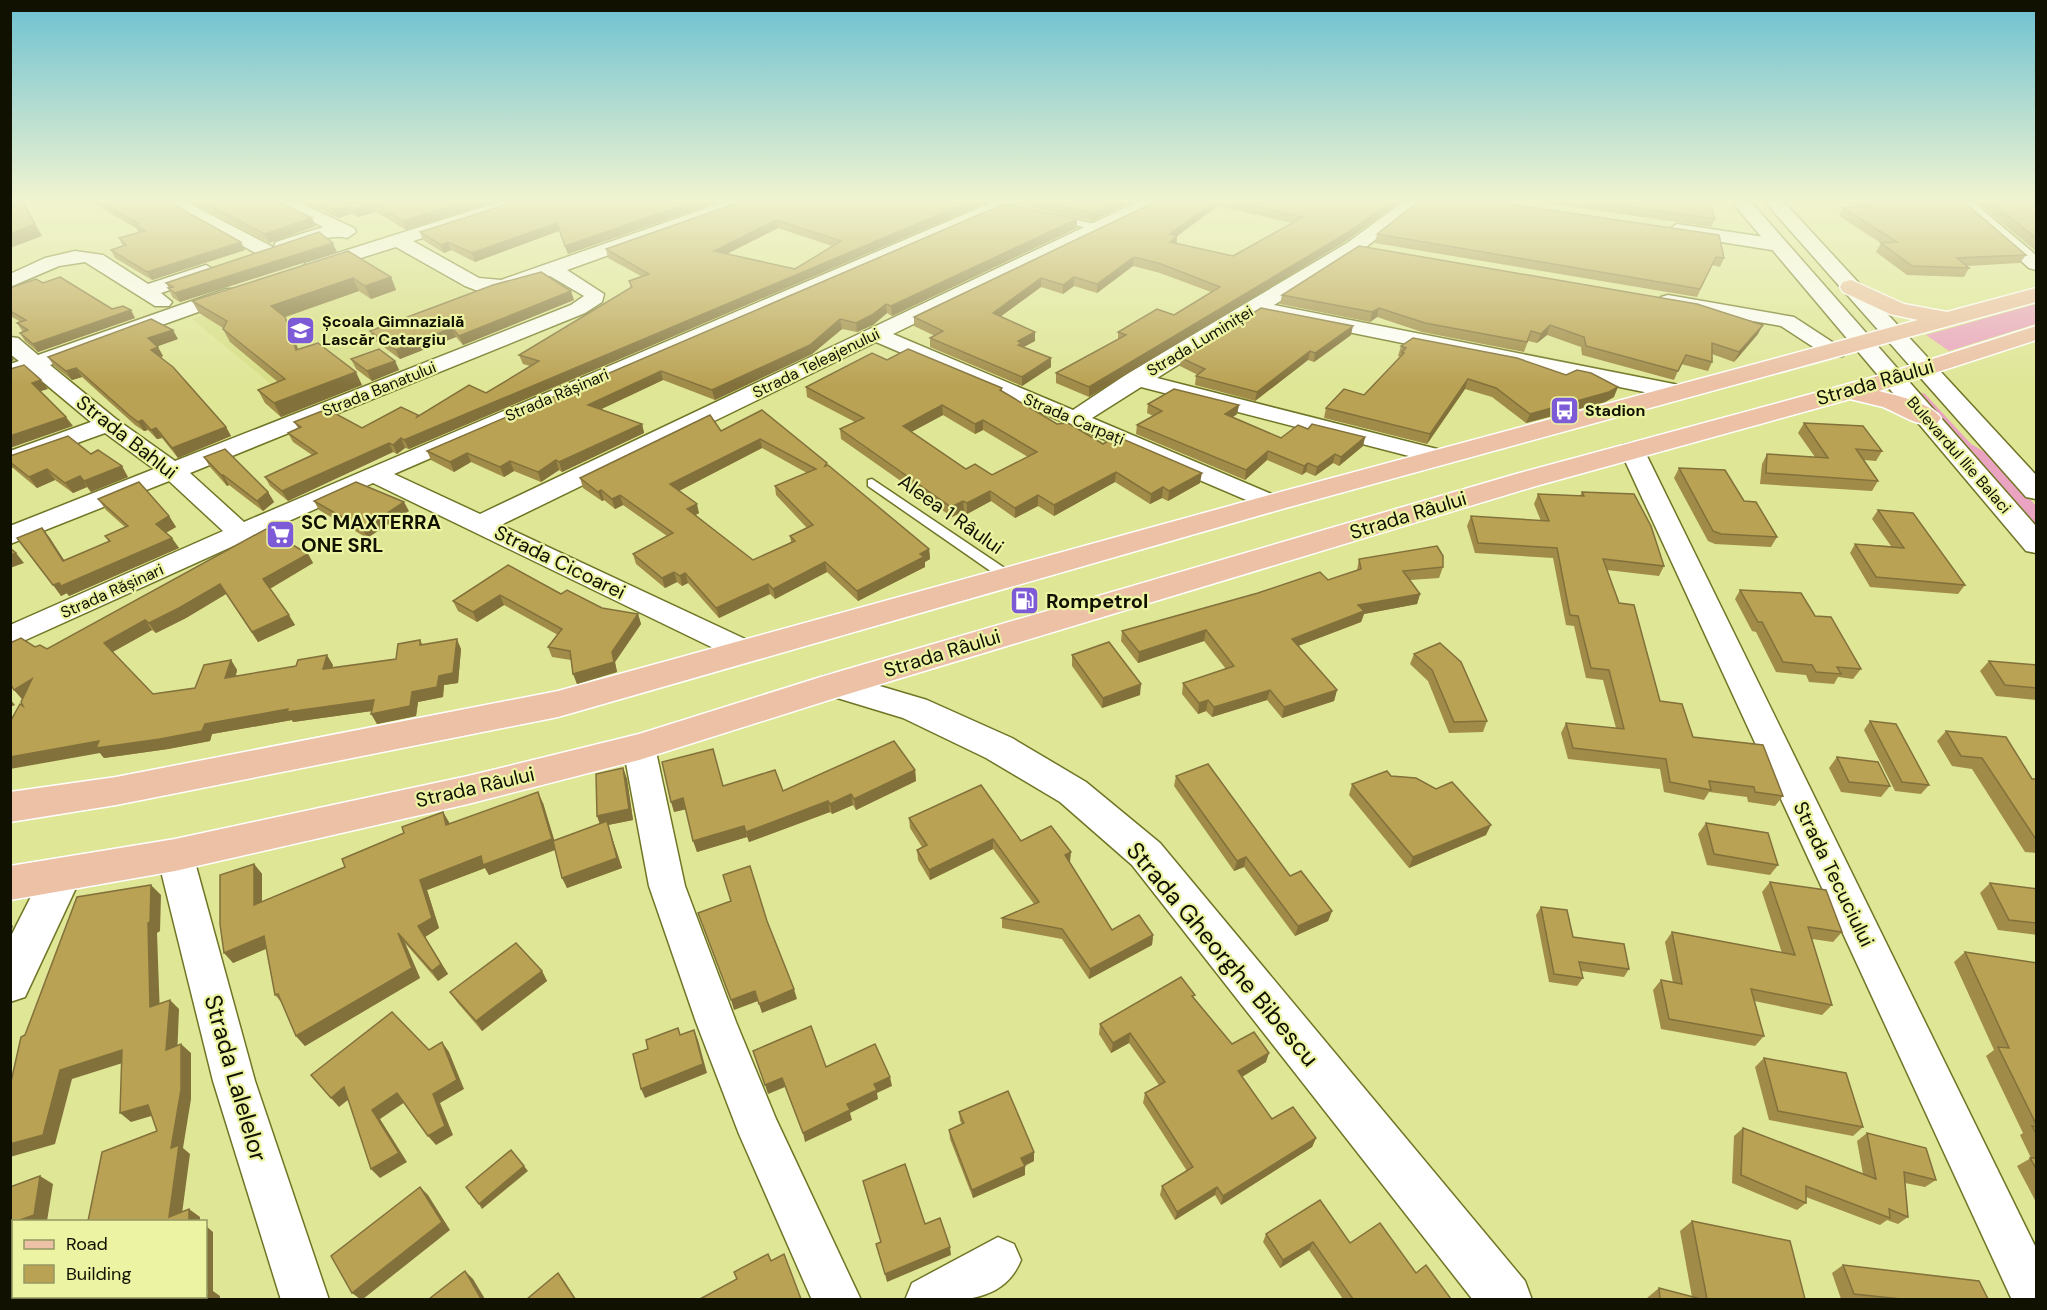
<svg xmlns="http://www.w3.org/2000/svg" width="2047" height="1310" font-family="'DM Sans',sans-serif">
  <rect width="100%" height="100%" fill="#dfe696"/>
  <path fill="#d7de86" d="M 398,249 L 480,299 L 372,340 L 390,353 L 283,394 L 192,319 Z"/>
  <g fill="#eaa4c1">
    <path d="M 2036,304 L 2036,324 L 1949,351 L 1926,335 Z"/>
    <path d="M 1919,392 L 1925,394 L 1971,444 L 1990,455 L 2036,506 L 2036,532 L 1915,395 Z"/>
  </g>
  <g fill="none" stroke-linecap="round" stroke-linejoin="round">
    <defs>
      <g id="lane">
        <path d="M 1059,216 L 1100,225 L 1102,227 L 1097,230 L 1056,221 L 1056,217 Z"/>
        <path d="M 872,479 L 1012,573 L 1014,576 L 1012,579 L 1002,579 L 868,486 L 868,480 Z"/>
      </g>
      <g id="street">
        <path d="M 164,202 L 186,202 L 273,247 L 275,251 L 266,257 L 259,255 Z"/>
        <path d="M 276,202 L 298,202 L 354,228 L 356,232 L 347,238 C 322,231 299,256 276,250 L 274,246 L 276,242 L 323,227 Z"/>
        <path d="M 499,202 L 525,202 L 522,206 L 413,241 L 479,278 L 501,280 L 724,202 L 749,202 L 746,206 L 567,270 L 604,294 L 602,302 L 585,313 L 190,473 L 244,522 L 993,202 L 1016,202 L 1013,206 L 394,474 L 480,514 L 1137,202 L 1160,202 L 1157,206 L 893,334 L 1073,410 L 1127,374 L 1347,243 L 1403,202 L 1423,202 L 1361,251 L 1274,305 L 1679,385 L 1687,387 L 1690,392 L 1687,397 L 1679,399 L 1259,314 L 1157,378 L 1449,452 L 1452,457 L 1449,462 L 1440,464 L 1141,387 L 1092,418 L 1281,498 L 1285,503 L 1281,508 L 1272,511 L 876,342 L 501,525 L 758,645 L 762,652 L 758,659 L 747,662 L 736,659 L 373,483 L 10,647 L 10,625 L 223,531 L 169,481 L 10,544 L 10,526 L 154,469 L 105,433 L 10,467 L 10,451 L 91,422 L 31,372 L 10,379 L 10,364 L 19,361 L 10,354 L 10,337 L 18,338 L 38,355 L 226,289 L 240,289 L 243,293 L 240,297 L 50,365 L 116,419 L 175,461 L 571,305 L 584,296 L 550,276 L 503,292 L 481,292 L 465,286 L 396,247 L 313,273 L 303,267 L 306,263 Z"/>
        <path d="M 1954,202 L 1973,202 L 2036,255 L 2036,270 L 2029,268 Z"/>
        <path d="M 1677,224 L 1778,239 L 1787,245 L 1778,251 L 1671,234 L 1668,230 Z"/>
        <path d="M 75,251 L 103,255 L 148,284 L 206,265 L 216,271 L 213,275 L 161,293 L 172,302 L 169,306 L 155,306 L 85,262 L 59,266 L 10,287 L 10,274 L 45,258 Z"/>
        <path d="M 1668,295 L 1794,317 L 1846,351 L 1843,356 L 1827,356 L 1781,326 L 1661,305 L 1658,301 L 1661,297 Z"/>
        <path d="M 1632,443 L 1641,445 L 1644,450 L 2036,1248 L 2036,1300 L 2012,1300 L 1620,450 L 1623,445 Z"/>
        <path d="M 639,735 L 650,738 L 655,747 L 685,886 L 736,1022 L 776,1119 L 861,1300 L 812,1300 L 739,1134 L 696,1022 L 649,886 L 623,747 L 628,738 Z"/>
        <path d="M 175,840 L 188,845 L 193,855 L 255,1081 L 329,1300 L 281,1300 L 213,1081 L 157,855 L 162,845 Z"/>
        <path d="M 998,1237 L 1014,1244 L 1021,1260 C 1002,1308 948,1300 905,1300 L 912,1283 Z"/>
      </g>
      <g id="secondary">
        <path d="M 1732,202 L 1751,202 L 2036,526 L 2036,553 L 2026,551 Z"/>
        <path d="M 1765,202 L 1784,202 L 2036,475 L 2036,499 L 2026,497 Z"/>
        <path d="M 836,673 L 927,700 L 1012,738 L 1086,782 L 1160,843 L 1525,1281 L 1532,1300 L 1473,1300 L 1132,865 L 1060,802 L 986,758 L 903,718 L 824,694 L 819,685 L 824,676 Z"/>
        <path d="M 62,858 L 76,863 L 82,875 L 25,997 L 10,1002 L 10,938 L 48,863 Z"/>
      </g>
      <g id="primary">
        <path d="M 1851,280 L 1904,304 L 1947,312 L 2036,288 L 2036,302 L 1282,509 L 558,717 L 116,805 L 10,822 L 10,792 L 116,777 L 558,691 L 1262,497 L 1918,320 L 1890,314 L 1843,292 L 1840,287 L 1843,282 Z"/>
        <path d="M 2036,326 L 2036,340 L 1879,391 C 1897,396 1930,402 1941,418 L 1937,423 C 1917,428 1901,414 1883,407 C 1872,404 1861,402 1850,399 L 1536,486 L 848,694 L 639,760 L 468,804 L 175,871 L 10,900 L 10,866 L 175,839 L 468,776 L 639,734 L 824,676 L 1516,474 L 1885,374 Z"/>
      </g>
    </defs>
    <use href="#lane" stroke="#707525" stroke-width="3"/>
    <use href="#street" stroke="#707525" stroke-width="3"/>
    <use href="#secondary" stroke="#707525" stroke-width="3"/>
    <use href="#primary" stroke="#fff" stroke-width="3"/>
    <use href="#lane" fill="#fff" fill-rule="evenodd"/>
    <use href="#street" fill="#fff" fill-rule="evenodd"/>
    <use href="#secondary" fill="#fff" fill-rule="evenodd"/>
    <use href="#primary" fill="#ecc1a6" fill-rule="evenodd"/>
  </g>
  <g fill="#a08b48" fill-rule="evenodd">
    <path d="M 90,202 L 169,202 L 245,250 L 152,280 L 115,258 L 111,250 L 123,246 L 119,238 L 139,233 L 136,228 Z"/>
    <path d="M 190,202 L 278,202 L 316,226 L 269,243 Z"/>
    <path d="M 303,202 L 492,202 L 406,230 L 376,212 L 358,217 L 351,214 L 338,218 Z"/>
    <path d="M 718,202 L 568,254 L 559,231 L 475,262 L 451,250 L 444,253 L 423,240 L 420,232 Z"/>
    <path d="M 740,202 L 988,202 L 409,449 L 405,448 L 397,454 L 393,452 L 288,501 L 270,486 L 265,477 L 312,455 L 293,442 L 288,433 L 298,428 L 294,422 L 362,428 L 419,416 L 486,393 L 530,366 L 523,364 L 519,355 L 631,288 L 629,281 L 641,276 L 608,258 L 606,249 ZM 778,228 L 832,246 L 795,269 L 727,254 Z"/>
    <path d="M 1016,202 L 1132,202 L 1092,221 L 1017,205 Z"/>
    <path d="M 1155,202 L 1400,202 L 1346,241 L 1089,397 L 1056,383 L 1056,373 L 1118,339 L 1118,332 L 1174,315 L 1211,292 L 1160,273 L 1133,266 L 1097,293 L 1074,286 L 1063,294 L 1041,287 L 1000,317 L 1035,341 L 1023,347 L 1051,367 L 1022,386 L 930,347 L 930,338 L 935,336 L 914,326 L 914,317 ZM 1218,206 L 1292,223 L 1233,256 L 1177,243 L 1177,236 Z"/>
    <path d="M 1418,202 L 1724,258 L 1720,267 L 1712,265 L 1697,297 L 1375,243 L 1377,234 Z"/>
    <path d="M 1538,202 L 1710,202 L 1715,219 L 1711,227 Z"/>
    <path d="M 1844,202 L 1965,202 L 2026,255 L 2020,263 L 1967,266 L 1969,268 L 1964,277 L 1907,275 L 1876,252 L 1881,243 L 1839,216 L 1843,208 L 1854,207 Z"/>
    <path d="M 1976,202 L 2037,202 L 2037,252 Z"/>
    <path d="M 1077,228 L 892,316 L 887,313 L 873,325 L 857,332 L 842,329 L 812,354 L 715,400 L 663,380 L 601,409 L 642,424 L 644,433 L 562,472 L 559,470 L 541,482 L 514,471 L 504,477 L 471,462 L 454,472 L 431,460 L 427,451 Z"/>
    <path d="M 348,251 L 391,277 L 396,290 L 371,299 L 359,291 L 285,317 L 291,329 L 298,349 L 362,385 L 281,417 L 265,403 L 258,390 L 278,382 L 230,342 L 223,329 L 223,328 L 199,313 L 192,301 Z"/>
    <path d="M 337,252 L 180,302 L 173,298 L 168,288 L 169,288 L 166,283 Z"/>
    <path d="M 43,283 L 112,309 L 135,318 L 38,352 L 25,341 L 20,333 L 23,332 L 17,323 L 21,322 L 10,316 L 10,288 Z"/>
    <path d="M 1282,295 L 1758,334 L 1734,362 L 1712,354 L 1712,362 L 1708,371 L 1681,364 L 1674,380 L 1582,355 L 1581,347 L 1547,335 L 1537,343 L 1528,341 L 1524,352 L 1422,332 L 1377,317 L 1370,322 L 1280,304 Z"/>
    <path d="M 574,300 L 463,345 L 456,337 L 400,359 L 374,340 L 370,331 Z"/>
    <path d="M 1351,335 L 1314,362 L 1308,360 L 1255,401 L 1195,385 L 1196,376 L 1198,375 L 1180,366 L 1181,358 Z"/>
    <path d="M 178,339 L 157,346 L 163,356 L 161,357 L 226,427 L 231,436 L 178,458 L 162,438 L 157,439 L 148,430 L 144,431 L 135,425 L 82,377 L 72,380 L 54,366 L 48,357 Z"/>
    <path d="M 1401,346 L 1614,397 L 1605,402 L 1526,423 L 1492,397 L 1465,389 L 1427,444 L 1324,418 L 1326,408 L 1364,395 L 1400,357 L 1398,356 Z"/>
    <path d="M 351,359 L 395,361 L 399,370 L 372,381 L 356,369 Z"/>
    <path d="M 887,360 L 1002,388 L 1002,391 L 1057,424 L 1103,444 L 1200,483 L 1168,501 L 1162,498 L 1150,504 L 1115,482 L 1054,516 L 1038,506 L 1015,518 L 991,501 L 967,514 L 964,511 L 952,517 L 841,439 L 840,429 L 855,422 L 807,397 L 806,387 ZM 943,415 L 975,434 L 983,430 L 1028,457 L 992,475 L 966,469 L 911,432 Z"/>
    <path d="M 1148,404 L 1239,405 L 1237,414 L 1233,417 L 1281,438 L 1308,429 L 1365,437 L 1363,446 L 1339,466 L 1333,463 L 1315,476 L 1306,472 L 1302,475 L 1267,460 L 1245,480 L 1136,434 L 1137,425 L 1153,416 L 1147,413 Z"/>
    <path d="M 762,410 L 827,465 L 929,549 L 930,559 L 925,562 L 925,567 L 858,601 L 827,572 L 775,599 L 770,594 L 719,618 L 688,583 L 682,586 L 677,582 L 665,588 L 636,564 L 633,554 L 667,536 L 623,505 L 615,509 L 604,500 L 602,501 L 583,488 L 580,478 L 721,431 ZM 762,448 L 807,473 L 775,486 L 776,495 L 807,528 L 790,536 L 791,542 L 753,560 L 696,515 L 699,513 L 679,491 Z"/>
    <path d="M 1804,423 L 1882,451 L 1876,461 L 1864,460 L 1878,481 L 1872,491 L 1760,484 L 1762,464 L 1767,454 L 1815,457 L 1798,433 Z"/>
    <path d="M 91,454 L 128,477 L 91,492 L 87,487 L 73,493 L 55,480 L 37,488 L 13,468 L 10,465 L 10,456 Z"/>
    <path d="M 204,457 L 268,492 L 274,502 L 263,511 L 229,485 L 227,486 L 210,467 Z"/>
    <path d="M 1679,468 L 1777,537 L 1771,547 L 1715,544 L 1708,541 L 1674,478 Z"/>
    <path d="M 1582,492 L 1664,566 L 1659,576 L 1607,570 L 1619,603 L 1660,701 L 1693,737 L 1783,796 L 1775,806 L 1748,802 L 1747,797 L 1709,792 L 1704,800 L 1664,792 L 1660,769 L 1568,759 L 1561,733 L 1566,723 L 1616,728 L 1603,680 L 1586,678 L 1574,626 L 1566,625 L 1553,558 L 1475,553 L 1467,526 L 1471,516 L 1541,521 L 1534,504 L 1538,494 L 1580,496 Z"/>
    <path d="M 98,499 L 169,516 L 176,527 L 166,533 L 179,548 L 69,596 L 67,593 L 61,596 L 42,528 L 64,560 L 109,542 L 105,536 L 125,527 L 106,510 Z"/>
    <path d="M 314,501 L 409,511 L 367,538 L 319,510 Z"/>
    <path d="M 1878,510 L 1965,585 L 1958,594 L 1870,587 L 1850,553 L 1855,544 L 1891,546 L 1872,519 Z"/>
    <path d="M 308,554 L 313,563 L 270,589 L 295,625 L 258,642 L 226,594 L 186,618 L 156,633 L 152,630 L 112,652 L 153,694 L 195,688 L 231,660 L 237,670 L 236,676 L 333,665 L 332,668 L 396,659 L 420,640 L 423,645 L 461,649 L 458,683 L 444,685 L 443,697 L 418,702 L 416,716 L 377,724 L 372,711 L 293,722 L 292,720 L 212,734 L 210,741 L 168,749 L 104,758 L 100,753 L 23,706 L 22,699 L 14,690 L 35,647 L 47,649 Z"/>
    <path d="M 1359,559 L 1443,567 L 1439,578 L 1410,580 L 1420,594 L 1417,604 L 1364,614 L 1361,622 L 1298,646 L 1337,690 L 1334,701 L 1282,718 L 1267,700 L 1212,717 L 1206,711 L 1198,714 L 1182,694 L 1183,683 L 1226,669 L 1204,641 L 1138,663 L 1121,641 L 1122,631 L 1328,580 L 1357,570 Z"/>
    <path d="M 508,565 L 561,594 L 602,608 L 638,614 L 641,624 L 615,662 L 617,672 L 577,684 L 571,660 L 552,657 L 548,647 L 558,635 L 504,605 L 477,622 L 458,611 L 453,601 Z"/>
    <path d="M 1740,590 L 1815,616 L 1861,669 L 1853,679 L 1838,677 L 1834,684 L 1809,682 L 1806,675 L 1776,672 L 1756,632 L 1752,631 L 1735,599 Z"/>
    <path d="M 1414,654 L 1487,721 L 1483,732 L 1449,733 L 1428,681 L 1410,664 Z"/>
    <path d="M 1072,655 L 1140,695 L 1102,708 L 1072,666 Z"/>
    <path d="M 1989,661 L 2037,665 L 2037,700 L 1996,696 L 1980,671 Z"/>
    <path d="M 1870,721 L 1929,785 L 1921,794 L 1895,791 L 1864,730 Z"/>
    <path d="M 1946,731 L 2032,779 L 2037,779 L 2037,853 L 2025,852 L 1972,769 L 1952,766 L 1937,741 Z"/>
    <path d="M 1837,757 L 1890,786 L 1881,797 L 1841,792 L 1829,768 Z"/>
    <path d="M 623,768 L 627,779 L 633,820 L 608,825 L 622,868 L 567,888 L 555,850 L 489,875 L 485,868 L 427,890 L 439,928 L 425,937 L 448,974 L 438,981 L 405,943 L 420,978 L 305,1046 L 296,1036 L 282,1003 L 275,995 L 267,948 L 233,963 L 254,864 L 262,874 L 262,902 L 345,867 L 404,833 L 443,812 L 449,824 L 543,803 L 554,840 L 600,824 L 597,816 Z"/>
    <path d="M 915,770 L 916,781 L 856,810 L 853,805 L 832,814 L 830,812 L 749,842 L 747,837 L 697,852 L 686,809 L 674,812 L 723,786 L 783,791 Z"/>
    <path d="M 1176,776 L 1290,876 L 1332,911 L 1328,921 L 1295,936 L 1244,867 L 1234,871 L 1174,786 Z"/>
    <path d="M 1391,776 L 1436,789 L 1486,835 L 1409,868 L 1349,795 L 1352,784 Z"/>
    <path d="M 909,818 L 1021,841 L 1070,862 L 1069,862 L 1112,930 L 1153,935 L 1152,945 L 1089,979 L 1062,939 L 1002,928 L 1002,918 L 1034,904 L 993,849 L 930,880 L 918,860 L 917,850 L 922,847 L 910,828 Z"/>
    <path d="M 1706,823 L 1778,865 L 1770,875 L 1707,865 L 1698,834 Z"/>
    <path d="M 1770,882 L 1842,932 L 1833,942 L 1812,939 L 1832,1005 L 1822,1015 L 1754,1001 L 1764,1036 L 1755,1046 L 1661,1029 L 1653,990 L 1661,980 L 1673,983 L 1665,942 L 1672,932 L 1782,953 L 1762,892 Z"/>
    <path d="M 1990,883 L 2037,889 L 2037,935 L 1998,930 L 1980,893 Z"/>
    <path d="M 1541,907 L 1573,937 L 1629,969 L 1624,977 L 1581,971 L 1583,978 L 1577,986 L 1549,982 L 1536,915 Z"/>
    <path d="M 1965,952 L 2037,963 L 2037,1204 L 2017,1166 L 2031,1158 L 2020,1135 L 2023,1133 L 1986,1056 L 1994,1050 L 1954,962 Z"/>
    <path d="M 542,971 L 547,981 L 482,1031 L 457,1002 L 450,992 Z"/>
    <path d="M 1194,998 L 1232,1044 L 1266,1062 L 1242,1077 L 1272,1119 L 1316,1138 L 1312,1147 L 1221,1205 L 1215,1195 L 1175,1220 L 1160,1195 L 1162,1186 L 1187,1171 L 1143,1103 L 1145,1093 L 1159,1085 L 1129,1043 L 1111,1053 L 1099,1034 L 1100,1024 Z"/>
    <path d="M 1764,1058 L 1863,1127 L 1853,1136 L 1769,1120 L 1755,1067 Z"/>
    <path d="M 959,1112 L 1034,1161 L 1025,1166 L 1025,1175 L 973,1198 L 950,1139 L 949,1130 L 962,1124 L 960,1121 Z"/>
    <path d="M 1743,1128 L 1863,1174 L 1857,1141 L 1867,1133 L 1936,1180 L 1925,1187 L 1905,1183 L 1908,1217 L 1898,1224 L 1887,1220 L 1880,1225 L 1806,1197 L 1806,1203 L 1797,1210 L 1732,1183 L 1734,1136 Z"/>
    <path d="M 1692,1221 L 1805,1299 L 1647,1299 L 1647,1298 L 1659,1288 L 1692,1297 L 1680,1231 Z"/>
    <path d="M 1266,1234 L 1350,1243 L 1416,1273 L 1451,1299 L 1343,1299 L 1309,1250 L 1280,1268 L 1263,1242 Z"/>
    <path d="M 1843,1265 L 1988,1299 L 1841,1299 L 1832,1273 Z"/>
  </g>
  <g fill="#82713b">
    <path d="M 23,202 L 42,236 L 10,248 L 10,234 Z"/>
    <path d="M 464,202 L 492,202 L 406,230 L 403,221 Z"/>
    <path d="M 693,202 L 718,202 L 568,254 L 565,246 Z"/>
    <path d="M 969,202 L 988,202 L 409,449 L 404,440 Z"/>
    <path d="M 1116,202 L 1132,202 L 1092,221 L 1093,213 Z"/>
    <path d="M 1214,202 L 1219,202 L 1218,206 L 1177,236 L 1176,244 L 1169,250 L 1170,234 Z"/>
    <path d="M 1391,202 L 1400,202 L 1346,241 L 1089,397 L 1089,387 Z"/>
    <path d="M 373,203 L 376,212 L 358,217 L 354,209 Z"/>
    <path d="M 348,206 L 351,214 L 338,218 L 335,210 Z"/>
    <path d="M 312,218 L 316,226 L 269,243 L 265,234 Z"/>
    <path d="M 1077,219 L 1077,228 L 892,316 L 891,306 Z"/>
    <path d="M 776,220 L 778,228 L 716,259 L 714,251 Z"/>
    <path d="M 557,223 L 559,231 L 475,262 L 472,253 Z"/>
    <path d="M 241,242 L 245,250 L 152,280 L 147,272 Z"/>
    <path d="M 448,242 L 451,250 L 444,253 L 441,245 Z"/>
    <path d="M 333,243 L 337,252 L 180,302 L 175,293 Z"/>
    <path d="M 1134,257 L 1133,266 L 1097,293 L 1097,284 Z"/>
    <path d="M 391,277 L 396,290 L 371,299 L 365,286 Z"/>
    <path d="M 1074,277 L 1074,286 L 1063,294 L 1063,285 Z"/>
    <path d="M 353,278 L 359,291 L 285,317 L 291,329 L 303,363 L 271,306 Z"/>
    <path d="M 1041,278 L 1041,287 L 993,322 L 993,313 Z"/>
    <path d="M 571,291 L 574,300 L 463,345 L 459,336 Z"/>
    <path d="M 886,304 L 887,313 L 873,325 L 857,332 L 856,323 Z"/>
    <path d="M 1379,308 L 1377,317 L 1370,322 L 1372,312 Z"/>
    <path d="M 131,310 L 135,318 L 38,352 L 33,344 Z"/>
    <path d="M 840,319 L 842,329 L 812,354 L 715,400 L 712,390 Z"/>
    <path d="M 1550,325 L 1547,335 L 1537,343 L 1541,334 Z"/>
    <path d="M 1763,325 L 1758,334 L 1734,362 L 1739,352 Z"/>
    <path d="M 1353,326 L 1351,335 L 1314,362 L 1315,353 Z"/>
    <path d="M 452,328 L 456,337 L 400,359 L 396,350 Z"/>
    <path d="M 173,330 L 178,339 L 153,348 L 148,338 Z"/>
    <path d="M 1035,332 L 1035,341 L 1022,348 L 1018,354 L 1018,341 Z"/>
    <path d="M 158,347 L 163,356 L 157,359 L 151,350 Z"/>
    <path d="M 1310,351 L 1308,360 L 1255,401 L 1257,392 Z"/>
    <path d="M 10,355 L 14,360 L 10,362 Z"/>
    <path d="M 1051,358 L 1051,367 L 1022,386 L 1022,377 Z"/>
    <path d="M 395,361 L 399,370 L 372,381 L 367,371 Z"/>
    <path d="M 76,368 L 82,377 L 72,380 L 66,371 Z"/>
    <path d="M 661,371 L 663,380 L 591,414 L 588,405 Z"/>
    <path d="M 356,372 L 362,385 L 281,417 L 274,403 Z"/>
    <path d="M 1468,379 L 1465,389 L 1427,444 L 1430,434 Z"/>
    <path d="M 41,380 L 48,389 L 38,392 L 32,383 Z"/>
    <path d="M 1618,387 L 1614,397 L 1605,402 L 1526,423 L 1530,414 Z"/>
    <path d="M 942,405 L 943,415 L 904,436 L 903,426 Z"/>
    <path d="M 1239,405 L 1237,414 L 1224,423 L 1225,414 Z"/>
    <path d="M 66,417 L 73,426 L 10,448 L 10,436 Z"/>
    <path d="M 142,420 L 148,430 L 144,431 L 138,422 Z"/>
    <path d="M 983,420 L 983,430 L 975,434 L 975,424 Z"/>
    <path d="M 642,424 L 644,433 L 562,472 L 559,462 Z"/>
    <path d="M 226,427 L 231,436 L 178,458 L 172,448 Z"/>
    <path d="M 156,428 L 162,438 L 157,439 L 151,430 Z"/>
    <path d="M 1365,437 L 1363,446 L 1339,466 L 1341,457 Z"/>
    <path d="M 401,438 L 405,448 L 397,454 L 393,445 Z"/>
    <path d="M 760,439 L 762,448 L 673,494 L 670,484 Z"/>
    <path d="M 389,443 L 393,452 L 288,501 L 282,491 Z"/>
    <path d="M 1268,451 L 1267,460 L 1245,480 L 1246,470 Z"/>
    <path d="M 467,453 L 471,462 L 454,472 L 450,462 Z"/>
    <path d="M 1335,454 L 1333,463 L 1315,476 L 1317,467 Z"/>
    <path d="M 556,460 L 559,470 L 541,482 L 538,472 Z"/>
    <path d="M 510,461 L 514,471 L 504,477 L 500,467 Z"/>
    <path d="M 1308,463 L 1306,472 L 1302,475 L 1304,466 Z"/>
    <path d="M 122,466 L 128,477 L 91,492 L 84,481 Z"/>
    <path d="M 47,469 L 55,480 L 37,488 L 29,477 Z"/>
    <path d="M 1116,472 L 1115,482 L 1054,516 L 1054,505 Z"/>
    <path d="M 1202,473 L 1200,483 L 1168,501 L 1169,491 Z"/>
    <path d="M 221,475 L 223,475 L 229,485 L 227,486 Z"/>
    <path d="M 80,476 L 87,487 L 73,493 L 65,483 Z"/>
    <path d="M 1163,487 L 1162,498 L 1150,504 L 1151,494 Z"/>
    <path d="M 601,490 L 604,500 L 602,501 L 598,492 Z"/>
    <path d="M 990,491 L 991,501 L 967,514 L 967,503 Z"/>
    <path d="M 268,492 L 274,502 L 263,511 L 257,501 Z"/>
    <path d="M 620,495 L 623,505 L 615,509 L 612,499 Z"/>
    <path d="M 1038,495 L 1038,506 L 1015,518 L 1015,508 Z"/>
    <path d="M 963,501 L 964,511 L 952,517 L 951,507 Z"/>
    <path d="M 404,502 L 409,511 L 367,538 L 363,529 Z"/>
    <path d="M 697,504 L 699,513 L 689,518 L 687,509 Z"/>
    <path d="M 169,516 L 176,527 L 163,534 L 156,524 Z"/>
    <path d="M 42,528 L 50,538 L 71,571 L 63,561 Z"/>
    <path d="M 172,538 L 179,548 L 69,596 L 61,586 Z"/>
    <path d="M 929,549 L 930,559 L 925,562 L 925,567 L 858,601 L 857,591 Z"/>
    <path d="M 16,553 L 24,563 L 10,568 L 10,555 Z"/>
    <path d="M 308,554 L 313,563 L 269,589 L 263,579 Z"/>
    <path d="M 825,562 L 827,572 L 775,599 L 773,589 Z"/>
    <path d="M 674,572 L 677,582 L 665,588 L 662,578 Z"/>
    <path d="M 685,573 L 688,583 L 682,586 L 680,576 Z"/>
    <path d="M 59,583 L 67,593 L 61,596 L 53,585 Z"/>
    <path d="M 220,584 L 226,594 L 186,618 L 156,633 L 149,623 Z"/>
    <path d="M 768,584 L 770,594 L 719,618 L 716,608 Z"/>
    <path d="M 1420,594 L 1417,604 L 1364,614 L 1361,622 L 1290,649 L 1292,639 L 1358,605 Z"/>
    <path d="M 500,595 L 504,605 L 477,622 L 473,612 Z"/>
    <path d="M 638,614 L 641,624 L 615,662 L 617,672 L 577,684 L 573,674 L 612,652 Z"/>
    <path d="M 289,615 L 295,625 L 258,642 L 252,632 Z"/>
    <path d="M 145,620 L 152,630 L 111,653 L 104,643 Z"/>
    <path d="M 1206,630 L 1204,641 L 1138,663 L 1139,652 Z"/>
    <path d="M 457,639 L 461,649 L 458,683 L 444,685 L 443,697 L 418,702 L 416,716 L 377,724 L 371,714 L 412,692 L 439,676 Z"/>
    <path d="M 327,655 L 333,665 L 329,679 L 323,669 Z"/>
    <path d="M 231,660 L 237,670 L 232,688 L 225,678 Z"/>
    <path d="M 32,679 L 23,700 L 14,690 Z"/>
    <path d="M 1141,684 L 1140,695 L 1102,708 L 1103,698 Z"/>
    <path d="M 1270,690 L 1267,700 L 1212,717 L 1214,707 Z"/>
    <path d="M 1337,690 L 1334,701 L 1282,718 L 1284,707 Z"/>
    <path d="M 10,699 L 15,705 L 10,707 Z"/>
    <path d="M 374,700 L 379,710 L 293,722 L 292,720 L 212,734 L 210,741 L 168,749 L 104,758 L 100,753 L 10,769 L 10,754 L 99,741 L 205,724 L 288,709 Z"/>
    <path d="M 1208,700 L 1206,711 L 1198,714 L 1199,703 Z"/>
    <path d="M 623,768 L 627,779 L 633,820 L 608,825 L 622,868 L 567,888 L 562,878 L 601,827 L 597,816 Z"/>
    <path d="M 915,770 L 916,781 L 856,810 L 854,799 Z"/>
    <path d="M 538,792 L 543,803 L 557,849 L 489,875 L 485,868 L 427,890 L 439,928 L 425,937 L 448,974 L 438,981 L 432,971 L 418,926 L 420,880 Z"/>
    <path d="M 851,794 L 853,805 L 832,814 L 830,804 Z"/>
    <path d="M 683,798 L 687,809 L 674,812 L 671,802 Z"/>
    <path d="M 828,801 L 830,812 L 749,842 L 746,832 Z"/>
    <path d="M 443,812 L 449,822 L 452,836 L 446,825 Z"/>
    <path d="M 1491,825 L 1486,835 L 1409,868 L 1413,857 Z"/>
    <path d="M 744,826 L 747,837 L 697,852 L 693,841 Z"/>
    <path d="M 993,839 L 993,849 L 930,880 L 929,870 Z"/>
    <path d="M 1071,852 L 1070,862 L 1064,865 L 1065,855 Z"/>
    <path d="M 1246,857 L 1244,867 L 1234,871 L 1237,861 Z"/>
    <path d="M 254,864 L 262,874 L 262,915 L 254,905 Z"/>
    <path d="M 151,885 L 161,895 L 160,931 L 157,933 L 160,1016 L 150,1007 L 148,923 Z"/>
    <path d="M 1332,911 L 1328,921 L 1295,936 L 1298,926 Z"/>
    <path d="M 10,924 L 13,926 L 10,935 Z"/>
    <path d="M 398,933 L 405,943 L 420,978 L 305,1046 L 296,1036 Z"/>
    <path d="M 1153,935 L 1152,945 L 1089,979 L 1090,969 Z"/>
    <path d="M 264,936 L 273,946 L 233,963 L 224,953 Z"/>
    <path d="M 542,971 L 547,981 L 482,1031 L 476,1021 Z"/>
    <path d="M 794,989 L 797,999 L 762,1013 L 759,1004 Z"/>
    <path d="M 755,991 L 758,1001 L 734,1010 L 731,1000 Z"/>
    <path d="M 170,1000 L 179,1009 L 177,1059 L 166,1050 Z"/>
    <path d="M 694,1030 L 698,1040 L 707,1073 L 645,1098 L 641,1089 Z"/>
    <path d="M 1130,1033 L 1129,1043 L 1111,1053 L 1113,1043 Z"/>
    <path d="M 442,1042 L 449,1052 L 464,1089 L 440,1103 L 453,1135 L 436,1145 L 428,1136 L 433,1094 Z"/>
    <path d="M 181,1044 L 191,1053 L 191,1099 L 183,1148 L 190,1154 L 181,1221 L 169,1217 L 171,1148 Z"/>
    <path d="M 122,1050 L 132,1060 L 72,1079 L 55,1144 L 10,1157 L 10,1144 L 60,1070 Z"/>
    <path d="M 1269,1053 L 1266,1062 L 1235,1081 L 1238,1071 Z"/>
    <path d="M 890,1077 L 892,1086 L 877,1093 L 878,1099 L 850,1113 L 852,1120 L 805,1142 L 803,1133 L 847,1104 L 874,1084 Z"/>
    <path d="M 782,1078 L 785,1087 L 768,1094 L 765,1085 Z"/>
    <path d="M 344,1087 L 353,1096 L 339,1107 L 331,1098 Z"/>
    <path d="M 397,1093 L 405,1102 L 380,1119 L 407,1162 L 380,1178 L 371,1169 L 372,1110 Z"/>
    <path d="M 148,1105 L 158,1114 L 131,1122 L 120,1113 Z"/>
    <path d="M 1316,1138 L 1312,1147 L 1221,1205 L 1223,1196 Z"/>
    <path d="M 1034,1152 L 1034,1161 L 1021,1167 L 1021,1158 Z"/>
    <path d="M 524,1166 L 528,1171 L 482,1209 L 479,1204 Z"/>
    <path d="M 1025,1166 L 1025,1175 L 973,1198 L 972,1190 Z"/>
    <path d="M 40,1176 L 53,1184 L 47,1221 L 17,1221 Z"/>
    <path d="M 420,1187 L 428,1195 L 450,1230 L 363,1299 L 360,1299 L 352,1293 Z"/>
    <path d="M 1217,1187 L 1215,1195 L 1175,1220 L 1177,1212 Z"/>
    <path d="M 189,1209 L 200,1217 L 200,1221 L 189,1221 Z"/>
    <path d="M 14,1223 L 14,1237 L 10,1238 L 10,1224 Z"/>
    <path d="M 206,1226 L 213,1232 L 213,1291 L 220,1296 L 220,1299 L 208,1299 L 206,1294 Z"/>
    <path d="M 1313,1242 L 1309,1250 L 1280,1268 L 1283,1260 Z"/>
    <path d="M 950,1247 L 951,1255 L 887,1282 L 885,1274 Z"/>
    <path d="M 465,1271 L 473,1279 L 485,1299 L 481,1299 Z"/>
    <path d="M 558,1273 L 564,1281 L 576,1299 L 575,1299 Z"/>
  </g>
  <g fill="#baa254" stroke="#82713b" stroke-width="1.5" fill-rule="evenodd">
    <path d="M 10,202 L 23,202 L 35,224 L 10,234 Z"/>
    <path d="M 100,202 L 169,202 L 241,242 L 147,272 L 111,250 L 126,245 L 119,238 L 145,231 L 135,225 L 139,224 Z"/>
    <path d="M 202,202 L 278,202 L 312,218 L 265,234 Z"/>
    <path d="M 317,202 L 464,202 L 403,221 L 373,203 L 354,209 L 348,206 L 335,210 Z"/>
    <path d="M 515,202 L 693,202 L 565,246 L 557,223 L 472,253 L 448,242 L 441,245 L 420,232 Z"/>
    <path d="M 740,202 L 969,202 L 404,440 L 401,438 L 393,445 L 389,443 L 282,491 L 265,477 L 317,453 L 288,433 L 301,427 L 294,422 L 327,409 L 362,428 L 401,407 L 418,415 L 417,417 L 469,385 L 486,393 L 539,361 L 519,355 L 632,287 L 629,281 L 649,274 L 606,249 ZM 776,220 L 841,241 L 795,269 L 714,251 Z"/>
    <path d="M 1041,202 L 1116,202 L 1093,213 Z"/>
    <path d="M 1155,202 L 1214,202 L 1170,234 L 1177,236 L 1170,242 L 1233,256 L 1303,217 L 1236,202 L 1391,202 L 1347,233 L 1089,387 L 1056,373 L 1126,335 L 1118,332 L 1157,309 L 1174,315 L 1220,287 L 1161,264 L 1134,257 L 1097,284 L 1074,277 L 1063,285 L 1041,278 L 993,313 L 1035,332 L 1018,341 L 1021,343 L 1018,345 L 1051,358 L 1022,377 L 930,338 L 943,331 L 914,317 Z"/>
    <path d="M 1418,202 L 1496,202 L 1719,235 L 1724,258 L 1716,257 L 1700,289 L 1377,234 Z"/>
    <path d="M 1597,202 L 1710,202 L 1715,219 Z"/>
    <path d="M 1863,202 L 1964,202 L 2026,255 L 1957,258 L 1969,268 L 1912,266 L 1881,243 L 1897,242 L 1843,208 L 1870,206 Z"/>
    <path d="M 1991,202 L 2037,202 L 2037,239 Z"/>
    <path d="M 1004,204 L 1077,219 L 891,306 L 886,304 L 872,315 L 856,323 L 840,319 L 810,345 L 712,390 L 661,371 L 588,405 L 642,424 L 559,462 L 556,460 L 538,472 L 510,461 L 500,467 L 467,453 L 450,462 L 427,451 Z"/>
    <path d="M 319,232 L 333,243 L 175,293 L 168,288 L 173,287 L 166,283 Z"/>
    <path d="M 1359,246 L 1697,304 L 1763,325 L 1739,352 L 1712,343 L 1712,362 L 1686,355 L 1678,371 L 1586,346 L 1584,337 L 1550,325 L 1541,334 L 1531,331 L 1527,342 L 1425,323 L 1379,308 L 1372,312 L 1282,295 Z"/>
    <path d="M 348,251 L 391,277 L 365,286 L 353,278 L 271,306 L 285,317 L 296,350 L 318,343 L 356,372 L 274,403 L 258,390 L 285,379 L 223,329 L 227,321 L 192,301 Z"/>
    <path d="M 541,272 L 571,291 L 459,336 L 452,328 L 396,350 L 370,331 L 493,285 Z"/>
    <path d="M 60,277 L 112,309 L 123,306 L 131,310 L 33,344 L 20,333 L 28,330 L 17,323 L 26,320 L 10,311 L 10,288 L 36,279 L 43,283 Z"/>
    <path d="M 1261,308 L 1353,326 L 1315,353 L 1310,351 L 1257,392 L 1196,376 L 1205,369 L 1181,358 Z"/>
    <path d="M 151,319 L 173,330 L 148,338 L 158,347 L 151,350 L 173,367 L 226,427 L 172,448 L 156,428 L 151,430 L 142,420 L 138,422 L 129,415 L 76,368 L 66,371 L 48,357 Z"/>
    <path d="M 1413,338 L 1517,358 L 1566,375 L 1577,370 L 1591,373 L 1618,387 L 1609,392 L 1530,414 L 1496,388 L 1468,379 L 1430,434 L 1326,408 L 1344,389 L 1364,395 L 1404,353 L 1402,352 L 1406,348 L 1401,346 Z"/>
    <path d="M 379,349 L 395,361 L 367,371 L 351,359 Z"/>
    <path d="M 908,349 L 1002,388 L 1000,390 L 1057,424 L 1068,423 L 1103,444 L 1116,436 L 1202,473 L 1169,491 L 1163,487 L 1151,494 L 1116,472 L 1054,505 L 1038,495 L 1015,508 L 990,491 L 967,503 L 963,501 L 951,507 L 840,429 L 864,418 L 806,387 L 872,353 L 887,360 ZM 942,405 L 975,424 L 983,420 L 1037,452 L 992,475 L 975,464 L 966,469 L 903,426 Z"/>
    <path d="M 24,365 L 41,380 L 32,383 L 66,417 L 10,436 L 10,369 Z"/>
    <path d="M 1174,389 L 1239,405 L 1225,414 L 1281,438 L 1298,425 L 1308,429 L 1312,424 L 1365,437 L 1341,457 L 1335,454 L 1317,467 L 1308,463 L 1304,466 L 1268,451 L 1246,470 L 1137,425 L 1162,411 L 1148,404 Z"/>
    <path d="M 762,410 L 827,463 L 825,466 L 828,465 L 929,549 L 920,554 L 924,557 L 857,591 L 825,562 L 773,589 L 768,584 L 716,608 L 685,573 L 680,576 L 674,572 L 662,578 L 633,554 L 673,533 L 620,495 L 612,499 L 601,490 L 598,492 L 580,478 L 710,415 L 721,431 ZM 760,439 L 816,469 L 775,486 L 813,525 L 790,536 L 795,541 L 753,560 L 687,509 L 697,504 L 670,484 Z"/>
    <path d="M 1804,423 L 1863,426 L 1882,451 L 1856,449 L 1878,481 L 1766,473 L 1767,454 L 1828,458 Z"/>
    <path d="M 68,436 L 91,454 L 98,450 L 122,466 L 84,481 L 80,476 L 65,483 L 47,469 L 29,477 L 10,462 L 10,456 Z"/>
    <path d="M 225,449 L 268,492 L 257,501 L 223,475 L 221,475 L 204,457 Z"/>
    <path d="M 1679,468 L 1725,470 L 1744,501 L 1756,502 L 1777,537 L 1721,534 L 1713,531 Z"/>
    <path d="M 139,482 L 169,516 L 156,524 L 172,538 L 61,586 L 59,583 L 53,585 L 17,538 L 42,528 L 63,561 L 110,541 L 105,536 L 128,526 L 98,499 Z"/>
    <path d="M 356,482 L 404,502 L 363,529 L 314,501 Z"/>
    <path d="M 1582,492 L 1634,494 L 1651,526 L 1664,566 L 1603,559 L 1619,603 L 1634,605 L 1660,701 L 1682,704 L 1693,737 L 1763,745 L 1783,796 L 1755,792 L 1754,787 L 1709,781 L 1711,790 L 1670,782 L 1666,759 L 1573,748 L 1566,723 L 1624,729 L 1609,670 L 1591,668 L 1578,616 L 1570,615 L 1557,548 L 1478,543 L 1471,516 L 1549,521 L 1538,494 L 1584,496 Z"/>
    <path d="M 1878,510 L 1913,513 L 1965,585 L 1876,577 L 1855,544 L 1904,548 Z"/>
    <path d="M 266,529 L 308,554 L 263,579 L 289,615 L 252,632 L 220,584 L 179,608 L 149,623 L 145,620 L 104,643 L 153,694 L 195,688 L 204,665 L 231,660 L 225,678 L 296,666 L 298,660 L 327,655 L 323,669 L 396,659 L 398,644 L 420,640 L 420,645 L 457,639 L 453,673 L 439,676 L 437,687 L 412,692 L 410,706 L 371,714 L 374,700 L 287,712 L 288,709 L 205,724 L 202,731 L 160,739 L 96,748 L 99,741 L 10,757 L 10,722 L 20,704 L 23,706 L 21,702 L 32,679 L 14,690 L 10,683 L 10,643 L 21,638 L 35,647 L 40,645 L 47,649 Z"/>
    <path d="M 1437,546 L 1443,556 L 1443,567 L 1403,571 L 1420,594 L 1358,605 L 1364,611 L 1292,639 L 1337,690 L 1284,707 L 1270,690 L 1214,707 L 1208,700 L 1199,703 L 1183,683 L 1234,666 L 1206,630 L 1139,652 L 1122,631 L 1258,593 L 1320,572 L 1328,580 L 1361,569 L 1359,559 Z"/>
    <path d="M 10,548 L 16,553 L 10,555 Z"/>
    <path d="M 508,565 L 561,594 L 567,590 L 602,608 L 638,614 L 612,652 L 614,662 L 573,674 L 570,651 L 548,647 L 562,629 L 500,595 L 473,612 L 453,601 Z"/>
    <path d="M 1740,590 L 1801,593 L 1815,616 L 1831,617 L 1861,669 L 1837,667 L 1841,674 L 1816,672 L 1812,665 L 1783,662 L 1762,622 L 1758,622 Z"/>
    <path d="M 1109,642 L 1141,684 L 1103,698 L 1072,655 Z"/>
    <path d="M 1440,643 L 1461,662 L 1487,721 L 1454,722 L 1432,670 L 1414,654 Z"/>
    <path d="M 1989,661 L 2037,665 L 2037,688 L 2005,685 Z"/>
    <path d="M 1870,721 L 1896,724 L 1929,785 L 1902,782 Z"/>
    <path d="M 1946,731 L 2006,737 L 2032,779 L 2037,779 L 2037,841 L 1982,758 L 1961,756 Z"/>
    <path d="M 894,741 L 915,770 L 854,799 L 851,794 L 830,804 L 828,801 L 746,832 L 744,826 L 693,841 L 683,798 L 671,802 L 662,762 L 713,749 L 723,786 L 775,770 L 783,791 Z"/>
    <path d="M 1837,757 L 1878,762 L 1890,786 L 1849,782 Z"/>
    <path d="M 1208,764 L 1290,876 L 1301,871 L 1332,911 L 1298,926 L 1246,857 L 1237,861 L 1176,776 Z"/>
    <path d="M 623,768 L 629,809 L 597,816 L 596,774 Z"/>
    <path d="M 1387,771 L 1391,776 L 1416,778 L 1436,789 L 1452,782 L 1491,825 L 1413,857 L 1352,784 Z"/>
    <path d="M 981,785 L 1021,841 L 1051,826 L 1071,852 L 1065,855 L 1112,930 L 1139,915 L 1153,935 L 1090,969 L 1062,929 L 1002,918 L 1039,902 L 993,839 L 929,870 L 917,850 L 927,845 L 909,818 Z"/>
    <path d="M 538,792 L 552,839 L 483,865 L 481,856 L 420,880 L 432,918 L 418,926 L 441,964 L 432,971 L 398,933 L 412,968 L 296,1036 L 278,994 L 275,995 L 264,936 L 224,953 L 220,924 L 220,875 L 254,864 L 254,905 L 345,867 L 342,859 L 404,833 L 402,827 L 443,812 L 446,825 Z"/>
    <path d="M 607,821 L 617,858 L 562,878 L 553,841 Z"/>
    <path d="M 1706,823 L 1768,833 L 1778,865 L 1714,854 Z"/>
    <path d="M 750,866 L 767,921 L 794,989 L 759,1004 L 755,991 L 731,1000 L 698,913 L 731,901 L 723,875 Z"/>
    <path d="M 1770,882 L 1826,890 L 1842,932 L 1808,927 L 1832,1005 L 1751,989 L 1764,1036 L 1669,1019 L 1661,980 L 1682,984 L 1672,932 L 1795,955 Z"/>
    <path d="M 1990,883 L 2037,889 L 2037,923 L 2009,920 Z"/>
    <path d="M 151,885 L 150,922 L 148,923 L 150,1007 L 170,1000 L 166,1050 L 181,1044 L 181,1090 L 171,1148 L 179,1145 L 169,1217 L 189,1209 L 189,1221 L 88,1221 L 102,1152 L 157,1131 L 148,1105 L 120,1113 L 122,1050 L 60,1070 L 43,1135 L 10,1144 L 10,1086 L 21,1037 L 25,1035 L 77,897 Z"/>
    <path d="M 1541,907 L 1567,910 L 1573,937 L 1624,944 L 1629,969 L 1579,962 L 1583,978 L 1554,974 Z"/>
    <path d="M 516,943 L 542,971 L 476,1021 L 450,992 Z"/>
    <path d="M 1965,952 L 2037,963 L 2037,1126 L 1998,1047 L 2009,1048 Z"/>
    <path d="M 1181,977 L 1195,995 L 1192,996 L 1232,1044 L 1254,1032 L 1269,1053 L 1238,1071 L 1272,1119 L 1293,1107 L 1316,1138 L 1223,1196 L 1217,1187 L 1177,1212 L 1162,1186 L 1193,1167 L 1145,1093 L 1165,1082 L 1130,1033 L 1113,1043 L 1100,1024 Z"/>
    <path d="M 392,1012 L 429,1050 L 442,1042 L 457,1080 L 433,1094 L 445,1126 L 428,1136 L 397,1093 L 372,1110 L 399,1153 L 371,1169 L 344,1087 L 331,1098 L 311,1075 Z"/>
    <path d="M 811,1026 L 826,1067 L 875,1044 L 890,1077 L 874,1084 L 877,1090 L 847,1104 L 850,1110 L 803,1133 L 782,1078 L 765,1085 L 753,1051 Z"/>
    <path d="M 678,1028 L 680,1035 L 694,1030 L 703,1064 L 641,1089 L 633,1054 L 648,1049 L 646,1040 Z"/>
    <path d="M 1764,1058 L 1846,1073 L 1863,1127 L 1778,1111 Z"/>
    <path d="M 1008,1091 L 1034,1152 L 1021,1158 L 1025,1166 L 972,1190 L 949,1130 L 964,1123 L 959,1112 Z"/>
    <path d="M 2032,1126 L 2037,1127 L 2037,1135 Z"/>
    <path d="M 1743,1128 L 1876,1179 L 1867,1133 L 1926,1148 L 1936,1180 L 1904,1172 L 1908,1217 L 1889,1209 L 1890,1218 L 1806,1186 L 1806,1203 L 1741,1175 Z"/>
    <path d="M 511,1150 L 524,1166 L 479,1204 L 466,1187 Z"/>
    <path d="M 2030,1158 L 2037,1158 L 2037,1170 Z"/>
    <path d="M 905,1164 L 925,1224 L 940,1218 L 950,1247 L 885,1274 L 876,1244 L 881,1242 L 863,1181 Z"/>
    <path d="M 40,1176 L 34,1215 L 17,1221 L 14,1221 L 14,1223 L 10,1224 L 10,1187 Z"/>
    <path d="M 420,1187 L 442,1222 L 352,1293 L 331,1256 Z"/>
    <path d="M 1320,1200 L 1350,1243 L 1380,1223 L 1416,1273 L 1426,1265 L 1451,1299 L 1353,1299 L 1313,1242 L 1283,1260 L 1266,1234 Z"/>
    <path d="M 1692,1221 L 1790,1241 L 1805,1299 L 1707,1299 Z"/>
    <path d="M 768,1254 L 771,1261 L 784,1254 L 801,1299 L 700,1299 L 737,1279 L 734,1272 Z"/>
    <path d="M 1843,1265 L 1979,1281 L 1988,1299 L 1901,1299 L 1854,1294 Z"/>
    <path d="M 465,1271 L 481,1299 L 429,1299 Z"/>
    <path d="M 558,1273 L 575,1299 L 527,1299 Z"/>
    <path d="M 209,1288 L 208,1299 L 118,1299 L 118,1296 L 206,1296 L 206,1290 Z"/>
    <path d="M 1659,1288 L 1701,1299 L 1660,1299 Z"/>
  </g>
  <linearGradient id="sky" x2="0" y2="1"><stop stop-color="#6cc1d2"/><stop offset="0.52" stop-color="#f1f4d0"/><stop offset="1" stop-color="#f1f4d0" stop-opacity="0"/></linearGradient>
  <rect width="2047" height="385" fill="url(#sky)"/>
  <defs>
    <symbol id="school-square" viewBox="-11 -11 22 22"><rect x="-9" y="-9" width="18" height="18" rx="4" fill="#7e5bd6" stroke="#ecf3a3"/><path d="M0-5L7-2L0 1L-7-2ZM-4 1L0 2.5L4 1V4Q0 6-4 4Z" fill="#fff"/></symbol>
    <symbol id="bus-square" viewBox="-11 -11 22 22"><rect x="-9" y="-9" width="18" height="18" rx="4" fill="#7e5bd6" stroke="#ecf3a3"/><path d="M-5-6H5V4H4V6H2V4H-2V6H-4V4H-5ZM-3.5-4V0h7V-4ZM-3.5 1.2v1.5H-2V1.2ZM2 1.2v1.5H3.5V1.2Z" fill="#fff"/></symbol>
    <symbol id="supermarket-square" viewBox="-11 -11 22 22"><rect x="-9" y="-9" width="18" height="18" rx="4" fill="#7e5bd6" stroke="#ecf3a3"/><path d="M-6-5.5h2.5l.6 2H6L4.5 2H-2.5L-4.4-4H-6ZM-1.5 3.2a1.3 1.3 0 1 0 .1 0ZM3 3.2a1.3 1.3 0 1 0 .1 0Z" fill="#fff"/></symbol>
    <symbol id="fuel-square" viewBox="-11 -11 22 22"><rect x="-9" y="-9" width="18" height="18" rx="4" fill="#7e5bd6" stroke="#ecf3a3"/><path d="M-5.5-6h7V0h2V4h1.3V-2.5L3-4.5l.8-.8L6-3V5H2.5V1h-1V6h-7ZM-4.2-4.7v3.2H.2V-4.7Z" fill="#fff"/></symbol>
  </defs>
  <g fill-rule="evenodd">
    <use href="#school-square" x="284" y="314" width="33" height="33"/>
    <use href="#bus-square" x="1548" y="394" width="33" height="33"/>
    <use href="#supermarket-square" x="264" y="518" width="33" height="33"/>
    <use href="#fuel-square" x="1008" y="584" width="33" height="33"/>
  </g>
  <g text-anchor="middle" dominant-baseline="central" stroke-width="4.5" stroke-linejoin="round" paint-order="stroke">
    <g font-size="16" font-weight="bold" fill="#101100" stroke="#ecf3a3" text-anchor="start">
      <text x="322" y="321">Școala Gimnazială<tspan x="322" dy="18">Lascăr Catargiu</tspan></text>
      <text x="1585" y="410">Stadion</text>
    </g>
    <g font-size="16" fill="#101100" stroke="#ecf3a3">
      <text transform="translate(1200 341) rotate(-31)">Strada Luminiței</text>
      <text transform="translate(816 363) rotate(-26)">Strada Teleajenului</text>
      <text transform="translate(379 389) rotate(-22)">Strada Banatului</text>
      <text transform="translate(557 395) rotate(-23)">Strada Rășinari</text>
      <text transform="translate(1074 419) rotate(23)">Strada Carpați</text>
      <text transform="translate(1959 455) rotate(49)">Bulevardul Ilie Balaci</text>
      <text transform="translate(112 591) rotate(-24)">Strada Rășinari</text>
    </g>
    <g font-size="20" fill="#101100" stroke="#ecf3a3">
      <text transform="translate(1875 382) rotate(-16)">Strada Râului</text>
      <text transform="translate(127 437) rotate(38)">Strada Bahlui</text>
      <text transform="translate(951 514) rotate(35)">Aleea 1 Râului</text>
      <text transform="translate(1408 515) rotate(-17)">Strada Râului</text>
      <text transform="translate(560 562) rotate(26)">Strada Cicoarei</text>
      <text transform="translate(942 653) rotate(-17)">Strada Râului</text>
      <text transform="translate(475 787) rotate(-13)">Strada Râului</text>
      <text transform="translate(1834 874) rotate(64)">Strada Tecuciului</text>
    </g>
    <g font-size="20" font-weight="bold" fill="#101100" stroke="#ecf3a3" text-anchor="start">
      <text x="301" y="522">SC MAXTERRA<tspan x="301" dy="23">ONE SRL</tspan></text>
      <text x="1046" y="601">Rompetrol</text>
    </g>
    <g font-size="24" fill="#101100" stroke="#ecf3a3">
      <text transform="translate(1223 954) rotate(50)">Strada Gheorghe Bibescu</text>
      <text transform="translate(236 1078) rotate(74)">Strada Lalelelor</text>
    </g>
  </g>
  <rect width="2047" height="1310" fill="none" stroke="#101100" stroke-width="24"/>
  <rect x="12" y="1220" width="195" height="78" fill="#ecf3a3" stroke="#949962" stroke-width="1.5"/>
  <rect x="24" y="1240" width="30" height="9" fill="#ecc1a6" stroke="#949962" stroke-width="1.5"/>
  <text x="66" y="1250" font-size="18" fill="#101100">Road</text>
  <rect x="24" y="1265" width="30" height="18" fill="#baa254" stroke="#949962" stroke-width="1.5"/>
  <text x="66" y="1280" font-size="18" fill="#101100">Building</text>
</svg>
